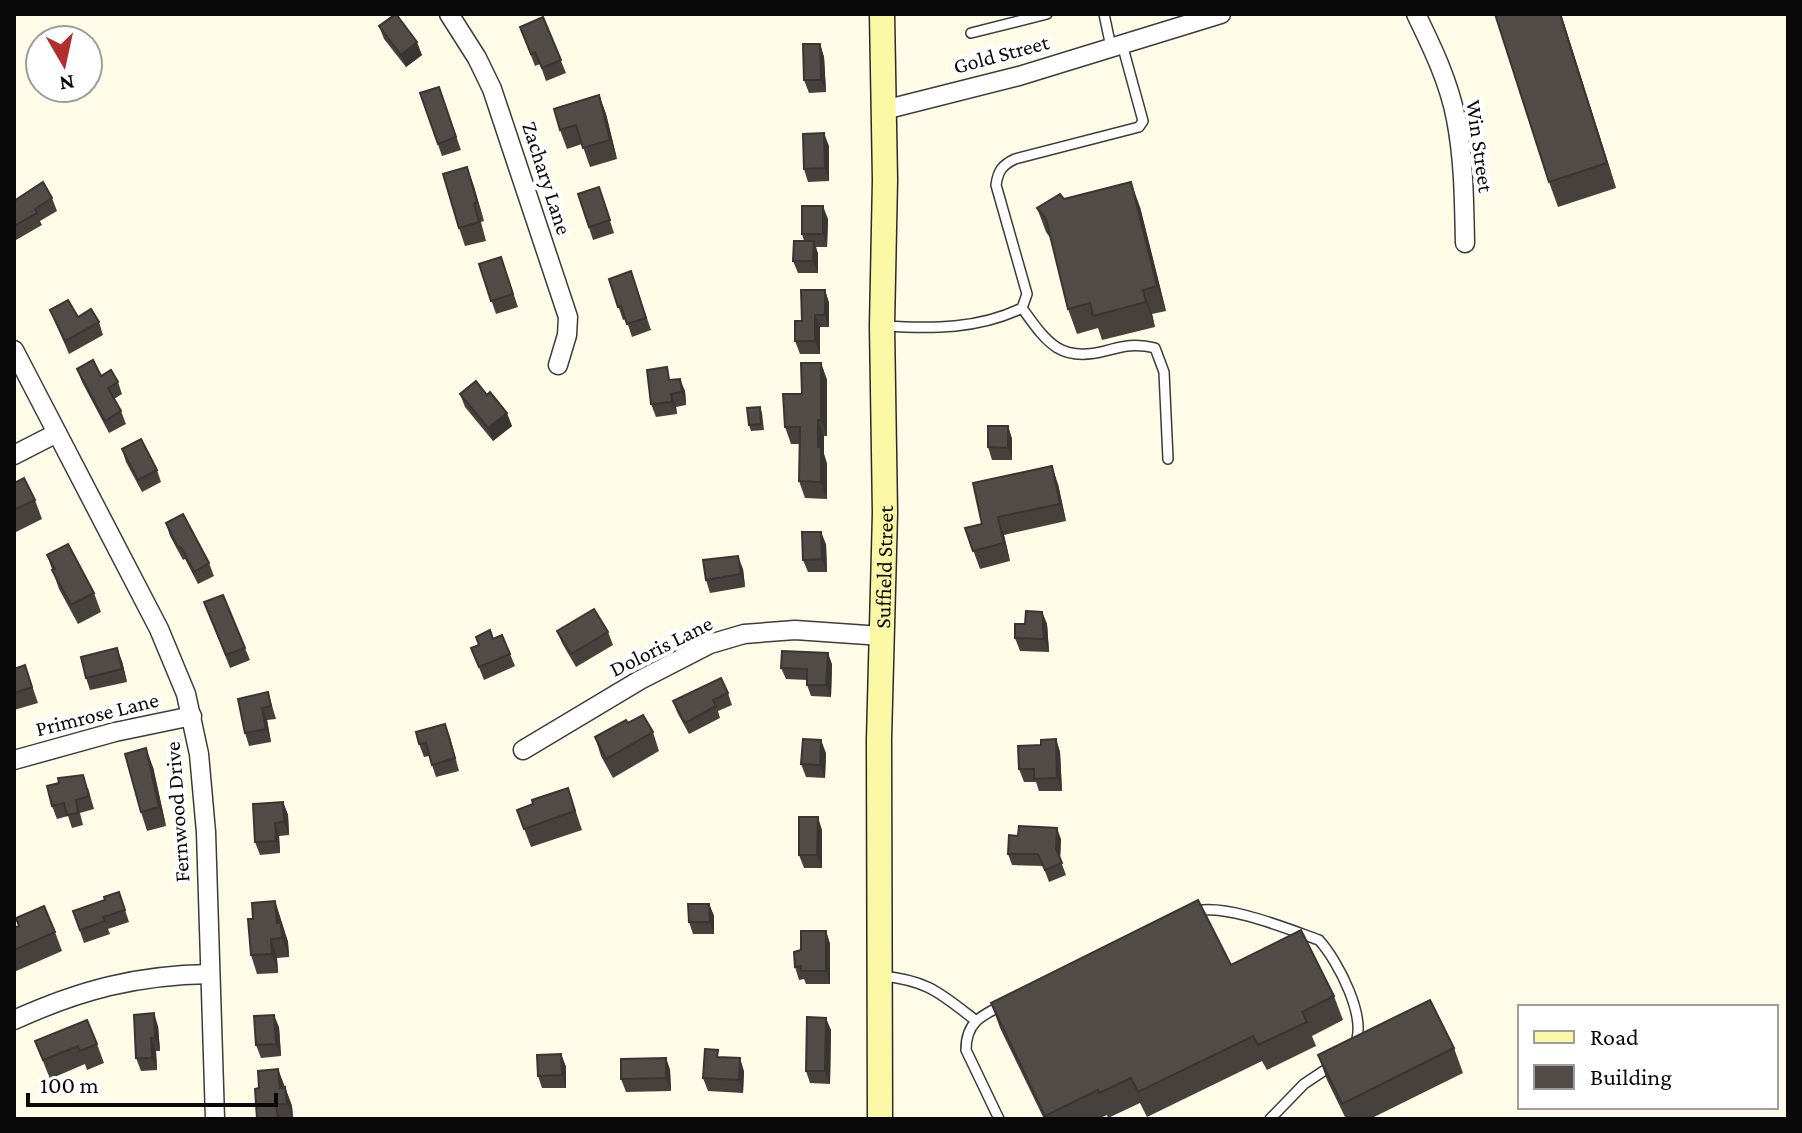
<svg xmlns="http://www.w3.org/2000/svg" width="1802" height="1133" font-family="'Crimson Pro',serif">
  <rect width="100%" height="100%" fill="#fefbe7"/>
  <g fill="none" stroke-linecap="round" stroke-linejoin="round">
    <defs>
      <g id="service">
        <path d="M 1104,14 L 1111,47"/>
        <path d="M 971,33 L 1047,14"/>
        <path d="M 1022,308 C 1046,341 1059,363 1105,351 C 1123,346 1136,343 1155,348 L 1164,372 L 1168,459"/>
        <path d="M 885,326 C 932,329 979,329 1022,308 L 1027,294 L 996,185 C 998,171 1002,165 1015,159 L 1139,127 L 1143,121 L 1122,44"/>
        <path d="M 1192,912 C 1223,902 1288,929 1319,940 C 1338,961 1369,1020 1354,1046"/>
        <path d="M 881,976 C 927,980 940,993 975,1020"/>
        <path d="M 999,1119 L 966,1050 C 966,1023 980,1016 1003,1005"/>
        <path d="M 1270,1119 L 1304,1084 L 1334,1064"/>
      </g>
      <g id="minor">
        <path d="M 449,14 L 477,58 L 492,89 L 568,317 L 567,335 L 558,365"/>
        <path d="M 1416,14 C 1432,47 1449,82 1456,119 C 1464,160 1464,201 1465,243"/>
        <path d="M 884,110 L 1019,76 L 1221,14"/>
        <path d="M 14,350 L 159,629 L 186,694 L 199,754 L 206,832 L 215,1119"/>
        <path d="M 14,455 L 57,433"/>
        <path d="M 523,750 L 640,680 L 710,644 L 744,634 L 795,630 L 882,636"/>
        <path d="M 14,760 L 115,732 L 192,716"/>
        <path d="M 14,1020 C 80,990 137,975 210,974"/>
      </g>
      <g id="secondary">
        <path id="s1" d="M 880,1119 L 879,739 L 885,513 L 882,326 L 885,180 L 882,14"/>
      </g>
    </defs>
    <use href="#service" stroke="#3c3c3c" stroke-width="12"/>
    <use href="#minor" stroke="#3c3c3c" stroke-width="21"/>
    <use href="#secondary" stroke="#2b2b2b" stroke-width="27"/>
    <use href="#service" stroke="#fff" stroke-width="9"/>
    <use href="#minor" stroke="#fff" stroke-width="18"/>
    <use href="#secondary" stroke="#fbf8a5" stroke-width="24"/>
  </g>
  <g fill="#46413d">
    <path d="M 1561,14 L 1616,188 L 1558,207 L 1549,182 Z"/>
    <path d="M 543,17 L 566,73 L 546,81 L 540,64 L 535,66 L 520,27 Z"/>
    <path d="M 379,26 L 422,55 L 406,67 L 384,39 Z"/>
    <path d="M 820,44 L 824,57 L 826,92 L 809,93 L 804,80 Z"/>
    <path d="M 439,87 L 461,150 L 442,156 L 420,93 Z"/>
    <path d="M 599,95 L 606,114 L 617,159 L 590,167 L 582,144 L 567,149 L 560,130 Z"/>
    <path d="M 829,146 L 829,181 L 808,182 L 804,169 Z"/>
    <path d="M 467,167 L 484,221 L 481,222 L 486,241 L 465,246 L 459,228 Z"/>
    <path d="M 599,187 L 614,233 L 593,240 L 578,194 Z"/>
    <path d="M 52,198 L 57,211 L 40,221 L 42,225 L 16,240 L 14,237 L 14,201 Z"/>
    <path d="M 1064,199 L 1140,207 L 1166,311 L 1152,314 L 1155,327 L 1102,340 L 1098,328 L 1077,334 L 1068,309 L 1051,239 L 1046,232 L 1037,208 Z"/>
    <path d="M 828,219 L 827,247 L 816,247 L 818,254 L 818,273 L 798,273 L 793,261 L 804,241 L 802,234 Z"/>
    <path d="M 501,257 L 518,307 L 496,314 L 479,264 Z"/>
    <path d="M 631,271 L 651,330 L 632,337 L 626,319 L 623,320 L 609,279 Z"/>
    <path d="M 825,290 L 829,303 L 829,327 L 820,327 L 820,354 L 800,354 L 795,341 L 802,321 Z"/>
    <path d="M 50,310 L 99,322 L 103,335 L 69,354 Z"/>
    <path d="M 821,363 L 827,380 L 827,436 L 824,436 L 824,454 L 827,464 L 827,499 L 805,498 L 799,481 L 799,444 L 791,444 L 785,427 L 802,394 Z"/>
    <path d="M 77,369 L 118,382 L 122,394 L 114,399 L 121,411 L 126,424 L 109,433 L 82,382 Z"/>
    <path d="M 672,379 L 685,391 L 686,405 L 676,407 L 677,414 L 656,417 L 651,404 Z"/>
    <path d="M 460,394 L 512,426 L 493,441 L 465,407 Z"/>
    <path d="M 760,407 L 762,413 L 764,430 L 751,431 L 749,425 Z"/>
    <path d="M 1008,426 L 1012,439 L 1012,460 L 992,460 L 988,447 Z"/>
    <path d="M 122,449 L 157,470 L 161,482 L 142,492 L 126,462 Z"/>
    <path d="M 14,483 L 35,500 L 42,519 L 14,533 Z"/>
    <path d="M 1058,484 L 1066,521 L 1004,535 L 1010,561 L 980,569 L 965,528 L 982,524 Z"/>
    <path d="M 166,523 L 209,563 L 214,576 L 198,584 L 185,559 L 183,560 L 170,536 Z"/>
    <path d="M 826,544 L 827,572 L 808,572 L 803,560 Z"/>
    <path d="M 47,555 L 94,593 L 101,612 L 78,624 L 59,589 Z"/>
    <path d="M 743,569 L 745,587 L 710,593 L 706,580 Z"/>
    <path d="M 204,602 L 245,648 L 250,660 L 230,668 Z"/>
    <path d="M 1042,612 L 1047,624 L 1049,652 L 1020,651 L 1015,638 Z"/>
    <path d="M 557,631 L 608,632 L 613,645 L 576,667 L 562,643 Z"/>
    <path d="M 502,635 L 515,666 L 484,680 L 471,648 Z"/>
    <path d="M 122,661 L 127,682 L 90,690 L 86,678 Z"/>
    <path d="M 832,664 L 831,697 L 811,696 L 807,685 L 807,680 L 786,679 L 781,668 Z"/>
    <path d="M 25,665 L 38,703 L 14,710 L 14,669 Z"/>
    <path d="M 268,692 L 276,719 L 267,720 L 271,742 L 249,746 L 245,733 Z"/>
    <path d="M 728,693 L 732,705 L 718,711 L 720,718 L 689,734 L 677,712 L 673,701 Z"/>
    <path d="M 628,723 L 653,732 L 659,751 L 613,778 L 601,756 L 595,737 Z"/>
    <path d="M 445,724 L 459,771 L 436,777 L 429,756 L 424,757 L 419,744 Z"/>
    <path d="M 1056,739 L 1060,752 L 1062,791 L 1039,791 L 1036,782 L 1024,782 L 1019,769 L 1041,745 Z"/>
    <path d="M 826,753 L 825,778 L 806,777 L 801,764 Z"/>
    <path d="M 153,767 L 166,826 L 147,831 L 141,812 Z"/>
    <path d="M 88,788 L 94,809 L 80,813 L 83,825 L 72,828 L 68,816 L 57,819 L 52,806 Z"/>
    <path d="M 568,788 L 582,830 L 531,847 L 517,810 L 533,804 Z"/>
    <path d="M 283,802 L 288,815 L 289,835 L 279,836 L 280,853 L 260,855 L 255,842 Z"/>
    <path d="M 822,830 L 822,868 L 804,868 L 799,855 Z"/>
    <path d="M 1061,839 L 1060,859 L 1066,875 L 1049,882 L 1043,866 L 1012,865 L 1008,854 Z"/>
    <path d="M 119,892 L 129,922 L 108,929 L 110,934 L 84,943 L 73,911 L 105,900 Z"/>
    <path d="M 275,901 L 288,942 L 289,957 L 277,958 L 278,973 L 257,974 L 251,955 L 253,919 Z"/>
    <path d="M 709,904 L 714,916 L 714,934 L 693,934 L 689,922 Z"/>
    <path d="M 19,926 L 55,932 L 62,951 L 14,972 L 14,928 Z"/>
    <path d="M 826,931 L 830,944 L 830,984 L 806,984 L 804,979 L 799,980 L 795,967 L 801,950 Z"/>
    <path d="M 1231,965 L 1334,996 L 1343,1020 L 1312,1036 L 1316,1046 L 1267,1070 L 1262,1061 L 1147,1117 L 1140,1103 L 1108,1118 L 1107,1115 L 1098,1119 L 1044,1119 L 1000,1028 L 991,1003 Z"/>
    <path d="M 158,1026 L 160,1051 L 156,1051 L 157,1070 L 141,1071 L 136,1058 Z"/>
    <path d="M 279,1027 L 281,1056 L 261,1058 L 256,1045 Z"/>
    <path d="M 831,1030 L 830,1084 L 810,1083 L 806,1071 Z"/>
    <path d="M 35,1041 L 97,1044 L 104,1063 L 87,1070 L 85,1064 L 50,1079 Z"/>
    <path d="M 1454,1048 L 1463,1073 L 1370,1119 L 1346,1119 L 1327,1080 L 1318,1055 Z"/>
    <path d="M 561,1054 L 566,1067 L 566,1088 L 542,1088 L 538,1076 Z"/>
    <path d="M 720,1057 L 744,1071 L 743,1093 L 708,1091 L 703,1078 Z"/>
    <path d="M 666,1058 L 670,1070 L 671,1091 L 626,1092 L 621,1079 Z"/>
    <path d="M 278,1069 L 292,1106 L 293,1119 L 257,1119 L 259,1088 Z"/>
  </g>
  <g fill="#393532">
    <path d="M 1560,14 L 1561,14 L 1616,188 L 1607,163 Z"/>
    <path d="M 417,42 L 422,55 L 406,67 L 401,55 Z"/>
    <path d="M 820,44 L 824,57 L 826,92 L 821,80 Z"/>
    <path d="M 599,95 L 606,114 L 617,159 L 610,140 Z"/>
    <path d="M 824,133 L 829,146 L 829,181 L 825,168 Z"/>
    <path d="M 467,167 L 474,186 L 484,221 L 477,202 Z"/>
    <path d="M 1131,182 L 1140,207 L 1166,311 L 1157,286 Z"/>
    <path d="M 823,206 L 828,219 L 827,247 L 823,234 Z"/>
    <path d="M 814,241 L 818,254 L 818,273 L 813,261 Z"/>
    <path d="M 825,290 L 829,303 L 829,327 L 825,315 Z"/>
    <path d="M 1143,290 L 1152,314 L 1155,327 L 1146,302 Z"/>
    <path d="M 815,315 L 820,327 L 820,354 L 815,341 Z"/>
    <path d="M 821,363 L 827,380 L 827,436 L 821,420 Z"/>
    <path d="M 680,379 L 685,391 L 686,405 L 682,392 Z"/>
    <path d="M 671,394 L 676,407 L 677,414 L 672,402 Z"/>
    <path d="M 507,413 L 512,426 L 493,441 L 488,428 Z"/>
    <path d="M 818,420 L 824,436 L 824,454 L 827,464 L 827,499 L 821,482 L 818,447 Z"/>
    <path d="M 1008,426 L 1012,439 L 1012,460 L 1008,448 Z"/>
    <path d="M 1052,466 L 1058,484 L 1066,521 L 1060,504 Z"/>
    <path d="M 998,517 L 1004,535 L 1010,561 L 1004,543 Z"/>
    <path d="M 821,532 L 826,544 L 827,572 L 822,559 Z"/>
    <path d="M 738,556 L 743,569 L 745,587 L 741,574 Z"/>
    <path d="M 1042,612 L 1047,624 L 1049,652 L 1044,639 Z"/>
    <path d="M 117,648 L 122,661 L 127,682 L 122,669 Z"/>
    <path d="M 828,653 L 832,664 L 831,697 L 826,685 Z"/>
    <path d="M 262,708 L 267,720 L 271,742 L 266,729 Z"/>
    <path d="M 445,724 L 450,737 L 459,771 L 455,758 Z"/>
    <path d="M 1056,739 L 1060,752 L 1062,791 L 1057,778 Z"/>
    <path d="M 821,740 L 826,753 L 825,778 L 820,765 Z"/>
    <path d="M 146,748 L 153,767 L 166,826 L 159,807 Z"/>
    <path d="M 283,802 L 288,815 L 289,835 L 284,822 Z"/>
    <path d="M 818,817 L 822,830 L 822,868 L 817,855 Z"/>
    <path d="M 275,823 L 279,836 L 280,853 L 276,841 Z"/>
    <path d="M 1057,828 L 1061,839 L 1060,861 L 1056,849 Z"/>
    <path d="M 275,901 L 288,942 L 289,957 L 277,923 Z"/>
    <path d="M 709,904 L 714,916 L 714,934 L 710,922 Z"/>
    <path d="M 826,931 L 830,944 L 830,984 L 826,971 Z"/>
    <path d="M 271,939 L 277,958 L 278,973 L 272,954 Z"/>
    <path d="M 154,1013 L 158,1026 L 160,1051 L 155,1038 Z"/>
    <path d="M 274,1015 L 279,1027 L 281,1056 L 276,1044 Z"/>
    <path d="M 826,1018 L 831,1030 L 830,1084 L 825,1071 Z"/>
    <path d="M 151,1038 L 156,1051 L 157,1070 L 152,1058 Z"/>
    <path d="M 561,1054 L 566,1067 L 566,1088 L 562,1075 Z"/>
    <path d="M 666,1058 L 670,1070 L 671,1091 L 666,1078 Z"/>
    <path d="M 740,1058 L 744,1071 L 743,1093 L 739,1080 Z"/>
    <path d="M 278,1069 L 285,1088 L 280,1088 Z"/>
    <path d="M 285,1087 L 292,1106 L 293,1119 L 287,1104 Z"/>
  </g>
  <g fill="#514c47" stroke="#393532" stroke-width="2">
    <path d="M 396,14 L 417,42 L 401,55 L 379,26 Z"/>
    <path d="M 1495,14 L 1560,14 L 1607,163 L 1549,182 Z"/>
    <path d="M 543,17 L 561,60 L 542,68 L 535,52 L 531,54 L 520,27 Z"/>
    <path d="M 803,44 L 820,44 L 821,80 L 804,80 Z"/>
    <path d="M 439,87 L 456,137 L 438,144 L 420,93 Z"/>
    <path d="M 599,95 L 610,140 L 583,148 L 576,125 L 560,130 L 554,109 Z"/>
    <path d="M 824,133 L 825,168 L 804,169 L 803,134 Z"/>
    <path d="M 467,167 L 477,202 L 474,204 L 479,222 L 459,228 L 443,174 Z"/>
    <path d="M 43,182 L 52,198 L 35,209 L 37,213 L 14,226 L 14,201 Z"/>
    <path d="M 1131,182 L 1157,286 L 1143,290 L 1146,302 L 1093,316 L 1090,303 L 1068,309 L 1046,219 L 1037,208 L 1060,194 L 1064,199 Z"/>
    <path d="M 599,187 L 610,220 L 589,227 L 578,194 Z"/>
    <rect x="802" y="206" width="21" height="28"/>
    <path d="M 794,241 L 814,241 L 813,261 L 793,261 Z"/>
    <path d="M 501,257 L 513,294 L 491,301 L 479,264 Z"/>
    <path d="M 631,271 L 646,318 L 627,324 L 621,306 L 618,307 L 609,279 Z"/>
    <path d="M 801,290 L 825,290 L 825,315 L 815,315 L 815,341 L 795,341 L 795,321 L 802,321 Z"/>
    <path d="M 68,300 L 78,317 L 91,309 L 99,322 L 65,341 L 50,310 Z"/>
    <path d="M 93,360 L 101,376 L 111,370 L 118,382 L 108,388 L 121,411 L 105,421 L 77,369 Z"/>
    <path d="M 801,363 L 821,363 L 821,420 L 818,420 L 818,447 L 821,447 L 821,482 L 799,481 L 800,427 L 785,427 L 783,394 L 802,394 Z"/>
    <path d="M 667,367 L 669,380 L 680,379 L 682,392 L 671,394 L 672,402 L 651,404 L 647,370 Z"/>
    <path d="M 476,381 L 487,395 L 490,392 L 507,413 L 488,428 L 460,394 Z"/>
    <path d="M 760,407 L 761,424 L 749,425 L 747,408 Z"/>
    <path d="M 988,426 L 1008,426 L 1008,448 L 988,447 Z"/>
    <path d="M 141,439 L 157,470 L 138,480 L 122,449 Z"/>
    <path d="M 1052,466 L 1060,504 L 998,517 L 1004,543 L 973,551 L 965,528 L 982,524 L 973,483 Z"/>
    <path d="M 24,478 L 35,500 L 14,510 L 14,483 Z"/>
    <path d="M 183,514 L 209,563 L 194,572 L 181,547 L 178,548 L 166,523 Z"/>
    <path d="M 802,532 L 821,532 L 822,559 L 803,560 Z"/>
    <path d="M 68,544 L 94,593 L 71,605 L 52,570 L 55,569 L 47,555 Z"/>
    <path d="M 738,556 L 741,574 L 706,580 L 703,560 Z"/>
    <path d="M 223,595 L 245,648 L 226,655 L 204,602 Z"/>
    <path d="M 594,609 L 608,632 L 571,654 L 557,631 Z"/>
    <path d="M 1026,611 L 1042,612 L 1044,639 L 1015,638 L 1015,624 L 1025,624 Z"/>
    <path d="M 490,630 L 493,639 L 502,635 L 510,654 L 479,667 L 471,648 L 479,645 L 476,637 Z"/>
    <path d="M 117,648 L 122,669 L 86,678 L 81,657 Z"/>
    <path d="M 782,651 L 828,653 L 826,685 L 807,685 L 807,669 L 781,668 Z"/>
    <path d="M 25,665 L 32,687 L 14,693 L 14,669 Z"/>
    <path d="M 721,678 L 728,693 L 713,700 L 716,706 L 685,723 L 673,701 Z"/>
    <path d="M 268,692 L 271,706 L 262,708 L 266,729 L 245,733 L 238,699 Z"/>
    <path d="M 643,715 L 653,732 L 606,759 L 595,737 L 626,720 L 628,723 Z"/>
    <path d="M 445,724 L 455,758 L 432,765 L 426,743 L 419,744 L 416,732 Z"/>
    <path d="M 803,739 L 821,740 L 820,765 L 801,764 Z"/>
    <path d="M 1056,739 L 1057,778 L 1034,779 L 1034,769 L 1019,769 L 1018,746 L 1041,745 L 1041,740 Z"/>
    <path d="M 146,748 L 159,807 L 141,812 L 125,754 Z"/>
    <path d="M 83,775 L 89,796 L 76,800 L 78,813 L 67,815 L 64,803 L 52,806 L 47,786 L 59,783 L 58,778 Z"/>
    <path d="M 568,788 L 575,811 L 524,829 L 517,810 L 533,804 L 532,800 Z"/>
    <path d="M 283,802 L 284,822 L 275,823 L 276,841 L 255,842 L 253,804 Z"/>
    <path d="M 799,817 L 818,817 L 817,855 L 799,855 Z"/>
    <path d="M 1019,826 L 1057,828 L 1056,849 L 1062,863 L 1045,870 L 1038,854 L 1008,854 L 1009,835 L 1018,836 Z"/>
    <path d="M 119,892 L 125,910 L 103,917 L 105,921 L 80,930 L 73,911 L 105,900 L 104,897 Z"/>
    <path d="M 1198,900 L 1231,965 L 1301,930 L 1334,996 L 1302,1012 L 1307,1022 L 1258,1045 L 1253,1036 L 1138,1092 L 1131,1078 L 1099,1093 L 1098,1090 L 1045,1116 L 991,1003 Z"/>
    <path d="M 275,901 L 277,923 L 281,923 L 282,938 L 271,939 L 272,954 L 251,955 L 248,919 L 253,919 L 252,903 Z"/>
    <path d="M 688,904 L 709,904 L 710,922 L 689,922 Z"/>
    <path d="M 44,906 L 55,932 L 14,950 L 14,928 L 19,926 L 16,918 Z"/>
    <path d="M 801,931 L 826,931 L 826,971 L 801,971 L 801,966 L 795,967 L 794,952 L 801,950 Z"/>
    <path d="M 1430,1000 L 1454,1048 L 1342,1104 L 1318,1055 Z"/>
    <path d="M 154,1013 L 155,1038 L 151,1038 L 152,1058 L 136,1058 L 134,1015 Z"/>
    <path d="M 274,1015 L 276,1044 L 256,1045 L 254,1016 Z"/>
    <path d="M 807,1017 L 826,1018 L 825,1071 L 806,1071 Z"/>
    <path d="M 87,1020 L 97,1044 L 80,1051 L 78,1046 L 43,1060 L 35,1041 Z"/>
    <path d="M 705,1049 L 718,1050 L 717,1057 L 740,1058 L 739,1080 L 703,1078 Z"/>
    <path d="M 561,1054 L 562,1075 L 538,1076 L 537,1055 Z"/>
    <path d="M 666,1058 L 666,1078 L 621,1079 L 621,1059 Z"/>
    <path d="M 278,1069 L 280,1088 L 285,1087 L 287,1104 L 276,1104 L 278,1119 L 257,1119 L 255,1089 L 259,1088 L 258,1071 Z"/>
  </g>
  <g text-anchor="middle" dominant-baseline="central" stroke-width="8" stroke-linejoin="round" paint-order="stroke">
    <g font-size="22" fill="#090909" stroke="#fff">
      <text transform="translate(1001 54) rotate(-15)">Gold Street</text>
      <text transform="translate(1480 146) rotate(82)">Win Street</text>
      <text transform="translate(547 178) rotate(72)">Zachary Lane</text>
      <text stroke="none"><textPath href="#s1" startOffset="552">Suffield Street</textPath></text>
      <text transform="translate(661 646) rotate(-26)">Doloris Lane</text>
      <text transform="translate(97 714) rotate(-14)">Primrose Lane</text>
      <text transform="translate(177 812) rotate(-94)">Fernwood Drive</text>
    </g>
  </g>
  <rect width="1802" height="1133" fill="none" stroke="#090909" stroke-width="32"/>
  <rect x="1518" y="1005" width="260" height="104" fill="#ffffff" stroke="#9d9d9d" stroke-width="2"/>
  <rect x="1534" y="1031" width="40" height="12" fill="#fbf8a5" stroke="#9d9d9d" stroke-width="2"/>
  <text x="1590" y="1045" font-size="24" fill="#090909">Road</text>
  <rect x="1534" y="1065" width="40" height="24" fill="#514c47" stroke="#9d9d9d" stroke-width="2"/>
  <text x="1590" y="1085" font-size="24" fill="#090909">Building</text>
  <g transform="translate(64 64) rotate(171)"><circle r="38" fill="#ffffff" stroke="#9d9d9d" stroke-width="2"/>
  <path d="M0-6L14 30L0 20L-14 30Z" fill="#b12e2a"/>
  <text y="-12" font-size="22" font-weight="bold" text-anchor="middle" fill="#090909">N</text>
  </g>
  <path d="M28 1093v12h248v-12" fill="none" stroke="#090909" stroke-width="4"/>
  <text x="40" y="1093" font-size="24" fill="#090909" stroke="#ffffff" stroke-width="6" paint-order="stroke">100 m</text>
</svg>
